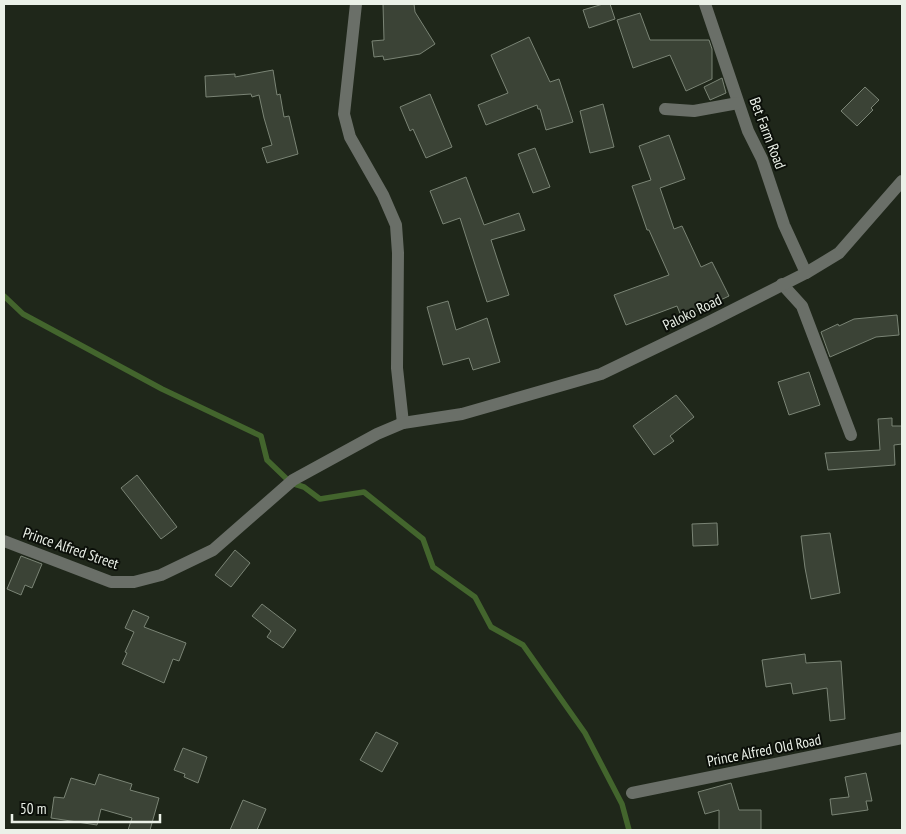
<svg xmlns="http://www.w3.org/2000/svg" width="906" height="834" font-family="'PT Sans Narrow',sans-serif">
  <rect width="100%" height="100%" fill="#1f271a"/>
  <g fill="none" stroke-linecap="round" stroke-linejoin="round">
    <path stroke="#43652d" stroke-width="5.5" d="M 4,296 L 23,314 L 162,389 L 261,436 L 267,460 L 291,483 L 304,487 L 320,499 L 364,492 L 423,539 L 433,567 L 475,597 L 491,627 L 523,645 L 585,733 L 622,804 L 629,830"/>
  </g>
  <g fill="#3b4336" stroke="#7a8475">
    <path d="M 383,4 L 414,4 L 415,12 L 435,44 L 420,54 L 384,60 L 383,56 L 374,57 L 372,41 L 384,40 Z"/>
    <path d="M 603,4 L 610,4 L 615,19 L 589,28 L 583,10 Z"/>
    <path d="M 640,13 L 650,40 L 709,40 L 712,49 L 712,79 L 686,91 L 670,55 L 633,68 L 617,20 Z"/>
    <path d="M 529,37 L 550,82 L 559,79 L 573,122 L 546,130 L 540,109 L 538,109 L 537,105 L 486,125 L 478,105 L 508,93 L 491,55 Z"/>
    <path d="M 273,70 L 277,95 L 280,94 L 284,117 L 289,116 L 298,154 L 267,163 L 262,148 L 272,145 L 264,118 L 259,95 L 252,97 L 251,94 L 206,97 L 205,76 L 235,74 L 235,77 Z"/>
    <path d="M 722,78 L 726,93 L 710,100 L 704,87 Z"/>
    <path d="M 865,87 L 879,100 L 871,108 L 873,110 L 857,126 L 841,111 Z"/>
    <path d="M 430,94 L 452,147 L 426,158 L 413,129 L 410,131 L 400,107 Z"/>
    <path d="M 603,104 L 614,147 L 590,153 L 580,111 Z"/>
    <path d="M 669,135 L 685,179 L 660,188 L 674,229 L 682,226 L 701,267 L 712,262 L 729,296 L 682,318 L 677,306 L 626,325 L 614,295 L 669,275 L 649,230 L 647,230 L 632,186 L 651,180 L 639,146 Z"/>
    <path d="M 535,148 L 550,187 L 533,193 L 518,154 Z"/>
    <path d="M 466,177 L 484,225 L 519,213 L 525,230 L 491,240 L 509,295 L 487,302 L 460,218 L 443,224 L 430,191 Z"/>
    <path d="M 448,301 L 456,330 L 487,318 L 500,362 L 473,370 L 469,358 L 443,365 L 427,307 Z"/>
    <path d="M 897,315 L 899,335 L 876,337 L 830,357 L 821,332 L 838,324 L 839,326 L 854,319 Z"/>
    <path d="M 809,372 L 820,405 L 789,415 L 778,382 Z"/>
    <path d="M 676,395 L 694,417 L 670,436 L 674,441 L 654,455 L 633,426 Z"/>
    <path d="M 892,418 L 892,426 L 902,426 L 902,444 L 894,445 L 895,465 L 828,470 L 825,453 L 880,450 L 878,419 Z"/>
    <path d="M 137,475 L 177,527 L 161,539 L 121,488 Z"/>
    <path d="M 717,523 L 718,545 L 693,546 L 692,524 Z"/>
    <path d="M 830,533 L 840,593 L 811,599 L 805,568 L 801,536 Z"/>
    <path d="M 235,550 L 250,563 L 231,587 L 215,575 Z"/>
    <path d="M 21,556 L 42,564 L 32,588 L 25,585 L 21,595 L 7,589 Z"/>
    <path d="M 262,604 L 296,630 L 283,648 L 267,637 L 271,631 L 252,616 Z"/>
    <path d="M 133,610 L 149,617 L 144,627 L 186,643 L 179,661 L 173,659 L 164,683 L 122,664 L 127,653 L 125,652 L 134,632 L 125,628 Z"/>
    <path d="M 805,654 L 806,663 L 841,661 L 845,719 L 830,721 L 827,688 L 793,694 L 791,683 L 766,687 L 762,660 Z"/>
    <path d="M 376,732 L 398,743 L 382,772 L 360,760 Z"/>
    <path d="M 183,748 L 207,757 L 198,783 L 184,777 L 185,774 L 174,770 Z"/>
    <path d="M 866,773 L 872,801 L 866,801 L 868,810 L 832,815 L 830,799 L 849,797 L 845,777 Z"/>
    <path d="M 99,774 L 132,784 L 130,790 L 159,798 L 150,830 L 128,830 L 132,818 L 101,809 L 97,825 L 51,818 L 54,797 L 64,798 L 71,778 L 95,785 Z"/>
    <path d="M 731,783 L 739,810 L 761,810 L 761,830 L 719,830 L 719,810 L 705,814 L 698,792 Z"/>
    <path d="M 243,800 L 266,809 L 257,830 L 230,830 Z"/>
  </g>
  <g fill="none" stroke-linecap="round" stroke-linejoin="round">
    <g stroke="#6a6f68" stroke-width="12">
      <path d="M 356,4 L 344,114 L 350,137 L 383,195 L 396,225 L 398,253 L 397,368 L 403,423"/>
      <path d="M 705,4 L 748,131 L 762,159 L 784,225 L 806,273"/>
      <path d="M 665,109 L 694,111 L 738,103"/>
      <path d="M 782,284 L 802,306 L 851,435"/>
      <path d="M 4,541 L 111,582 L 134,582 L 161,575 L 213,550 L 293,480 L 377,434 L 403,423 L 462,414 L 601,374 L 711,321 L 806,273 L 839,253 L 902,181"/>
      <path d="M 632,793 L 902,738"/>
    </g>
  </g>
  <g text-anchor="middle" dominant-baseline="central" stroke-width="4" stroke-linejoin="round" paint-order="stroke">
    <g font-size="15" fill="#ebf1e8" stroke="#0b0f09">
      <text transform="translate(768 133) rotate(69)">Bet Farm Road</text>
      <text transform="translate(692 312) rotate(-26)">Paloko Road</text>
      <text transform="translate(71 548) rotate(19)">Prince Alfred Street</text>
      <text transform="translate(764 750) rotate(-11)">Prince Alfred Old Road</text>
    </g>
  </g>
  <rect width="906" height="834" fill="none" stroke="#ebf1e8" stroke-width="10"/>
  <path d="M12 814v8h148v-8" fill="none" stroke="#ebf1e8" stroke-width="2.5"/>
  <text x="20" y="814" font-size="15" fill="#ebf1e8" stroke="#0b0f09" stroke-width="4" paint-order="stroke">50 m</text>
</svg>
